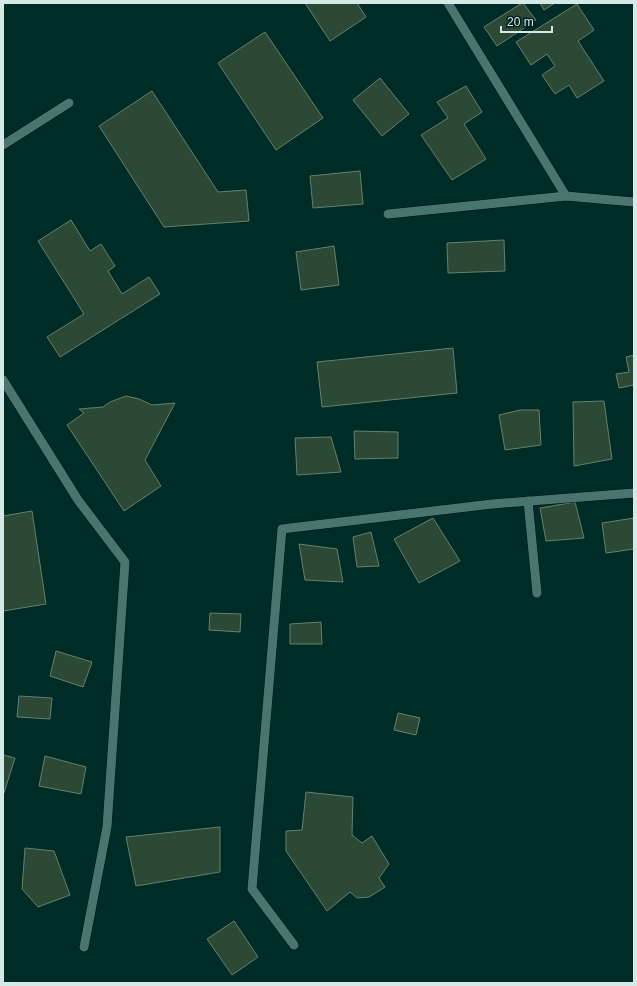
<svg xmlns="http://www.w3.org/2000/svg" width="637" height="986" font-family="Arial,sans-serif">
  <rect width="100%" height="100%" fill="#002c27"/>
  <g fill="#2c4935" stroke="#64826c">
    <path d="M 305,3 L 357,3 L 366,17 L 330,41 Z"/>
    <path d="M 522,3 L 523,3 L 536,20 L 497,46 L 484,27 Z"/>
    <path d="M 540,3 L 555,3 L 544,10 Z"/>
    <path d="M 577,4 L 594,30 L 578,41 L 604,81 L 577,98 L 569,85 L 555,94 L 542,75 L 555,66 L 547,54 L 531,65 L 516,42 Z"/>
    <path d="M 265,32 L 323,118 L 276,150 L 218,63 Z"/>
    <path d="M 380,78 L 409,114 L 382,136 L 353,100 Z"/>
    <path d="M 466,86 L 482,112 L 464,124 L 486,159 L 452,180 L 421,135 L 448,118 L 437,102 Z"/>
    <path d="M 152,91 L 218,192 L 246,190 L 249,221 L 164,227 L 99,126 Z"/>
    <path d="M 360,171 L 363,204 L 313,208 L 310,176 Z"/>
    <path d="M 71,220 L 90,251 L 101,244 L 115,266 L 108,271 L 122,294 L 149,277 L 160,294 L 60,357 L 47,337 L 84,314 L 38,241 Z"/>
    <path d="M 504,240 L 505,271 L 448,273 L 447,243 Z"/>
    <path d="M 334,246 L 339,285 L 301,290 L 296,252 Z"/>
    <path d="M 453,348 L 457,393 L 322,407 L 317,362 Z"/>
    <path d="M 634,355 L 634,385 L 619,388 L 616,374 L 629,372 L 626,357 Z"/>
    <path d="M 126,396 L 139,399 L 152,405 L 175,403 L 145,460 L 161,486 L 124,511 L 67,425 L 84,413 L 79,409 L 103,407 L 110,402 Z"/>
    <path d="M 604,401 L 612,459 L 574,466 L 573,402 Z"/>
    <path d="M 520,410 L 539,410 L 541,445 L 505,450 L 499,415 Z"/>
    <path d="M 354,431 L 398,432 L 398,458 L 355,459 Z"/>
    <path d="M 331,437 L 341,472 L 297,475 L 295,438 Z"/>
    <path d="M 575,502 L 584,538 L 546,541 L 540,508 Z"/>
    <path d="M 32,511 L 46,604 L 3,611 L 3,516 Z"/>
    <path d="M 433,518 L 460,561 L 419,583 L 394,539 Z"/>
    <path d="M 634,518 L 634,549 L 606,553 L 602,523 Z"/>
    <path d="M 371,532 L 379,566 L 357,567 L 353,537 Z"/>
    <path d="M 299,544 L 337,549 L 343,582 L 305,580 Z"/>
    <path d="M 210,613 L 241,614 L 240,632 L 209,630 Z"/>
    <path d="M 321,622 L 322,644 L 290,644 L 290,624 Z"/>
    <path d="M 56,651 L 92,662 L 83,687 L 50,676 Z"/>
    <path d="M 19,696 L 52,698 L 50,719 L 17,717 Z"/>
    <path d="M 398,713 L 420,718 L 416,735 L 394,730 Z"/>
    <path d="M 3,755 L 15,758 L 3,796 Z"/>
    <path d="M 45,756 L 86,767 L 81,794 L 39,786 Z"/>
    <path d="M 306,792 L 353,797 L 352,835 L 362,843 L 372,836 L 389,864 L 379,878 L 385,887 L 369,897 L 357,898 L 350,892 L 327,911 L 286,851 L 286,831 L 302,830 Z"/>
    <path d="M 220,827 L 220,872 L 136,886 L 126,837 Z"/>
    <path d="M 25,848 L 54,851 L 70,895 L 38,907 L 22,889 Z"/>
    <path d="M 234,921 L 258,957 L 232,975 L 207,939 Z"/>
  </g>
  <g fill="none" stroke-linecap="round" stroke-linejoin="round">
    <defs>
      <g id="service">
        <path d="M 448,3 L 566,196"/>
        <path d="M 3,145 L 69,103"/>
        <path d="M 388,214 L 566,196 L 634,202"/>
        <path d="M 3,380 L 78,500 L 125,562 L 107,827 L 84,947"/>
        <path d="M 528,501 L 537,593"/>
        <path d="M 294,945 L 252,889 L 282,529 L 492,504 L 634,493"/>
      </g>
    </defs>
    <use href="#service" stroke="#00120f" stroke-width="10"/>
    <use href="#service" stroke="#4a746e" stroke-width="9"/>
  </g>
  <rect width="637" height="986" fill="none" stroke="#d3eae6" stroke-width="8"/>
  <path d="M501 26v6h51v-6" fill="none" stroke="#d3eae6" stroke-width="2"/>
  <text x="507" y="26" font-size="12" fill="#d3eae6" stroke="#00211d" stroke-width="3" paint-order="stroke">20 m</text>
</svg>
